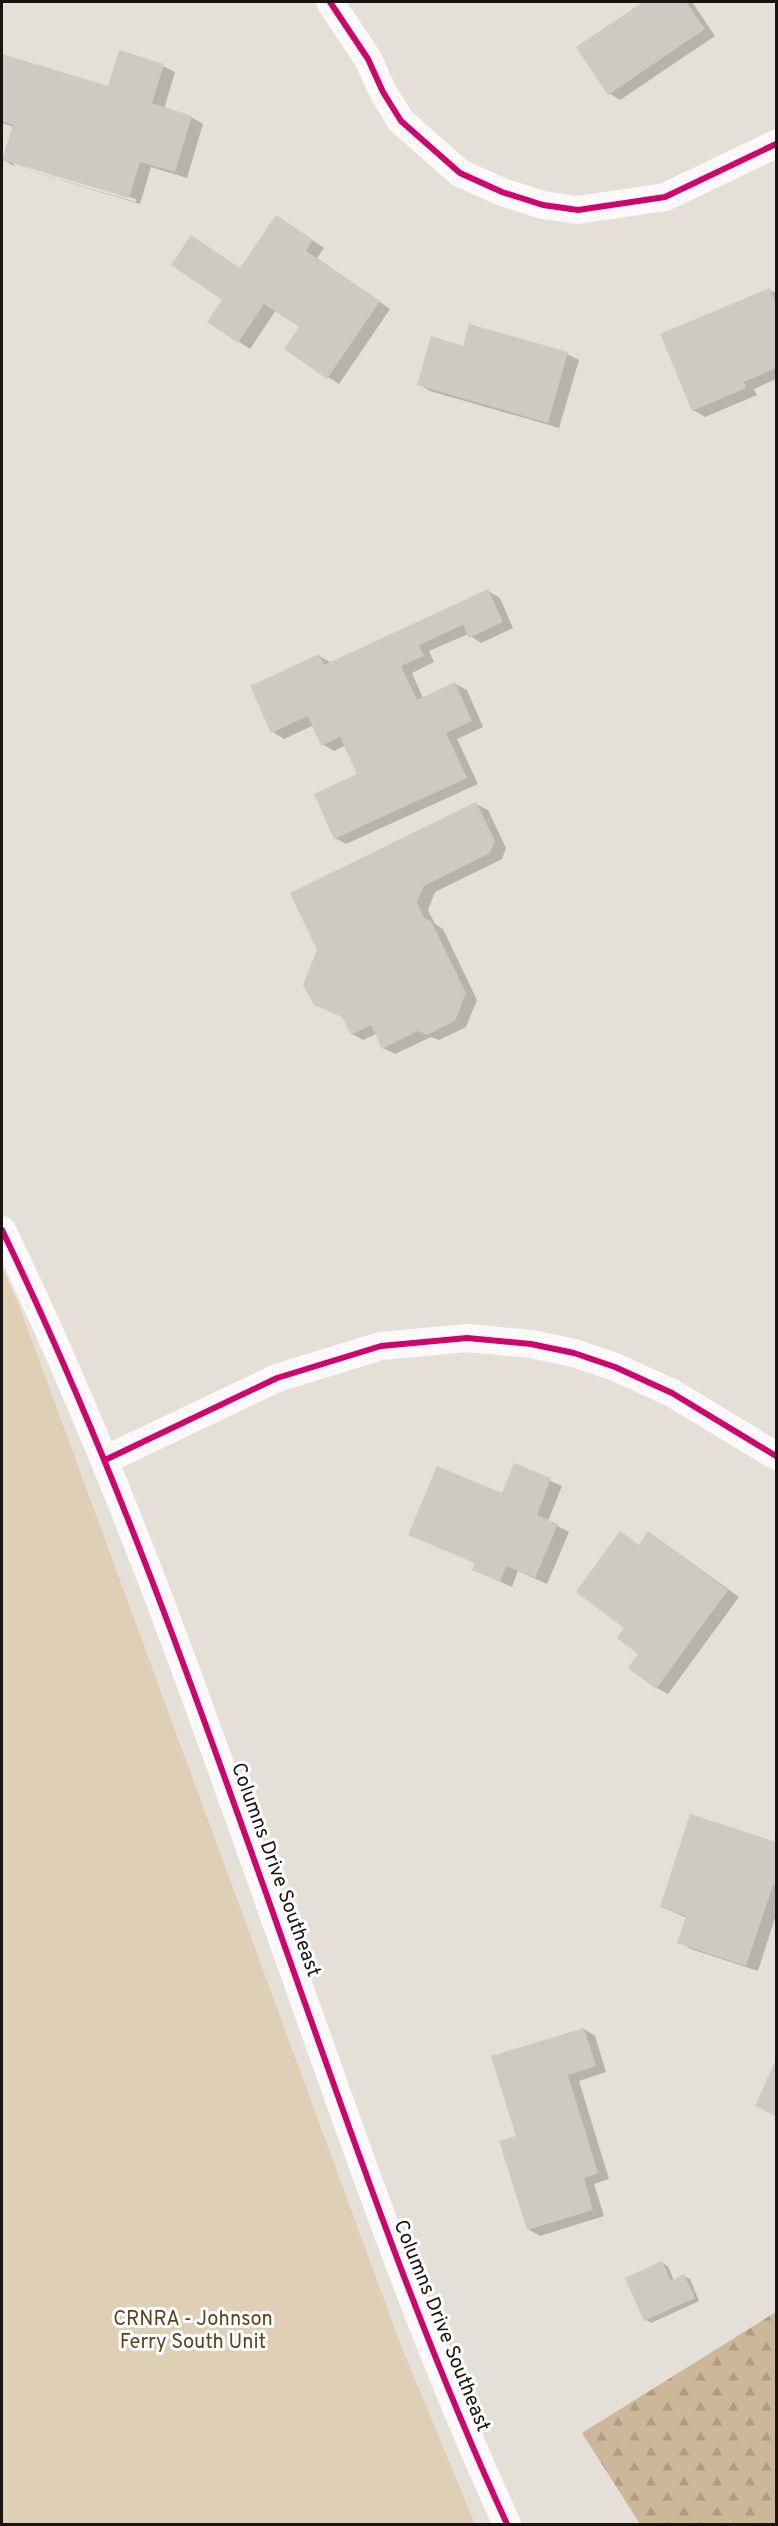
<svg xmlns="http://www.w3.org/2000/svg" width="778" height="2526" font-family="Overpass,sans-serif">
  <defs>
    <pattern id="forest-firs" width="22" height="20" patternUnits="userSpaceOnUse" patternTransform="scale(1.5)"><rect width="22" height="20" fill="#ccb898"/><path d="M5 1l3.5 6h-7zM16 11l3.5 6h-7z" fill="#ae9d82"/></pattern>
  </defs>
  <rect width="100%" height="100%" fill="#e4e0d8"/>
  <path fill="#dfcfb5" d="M 2,1267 L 20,1308 L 400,2343 L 475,2524 L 2,2524 Z"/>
  <path fill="url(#forest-firs)" d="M 776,2312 L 776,2524 L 640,2524 L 582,2433 Z"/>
  <g fill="#0003">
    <path d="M 646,2 L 692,2 L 715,36 L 620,100 L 609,93 L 578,47 Z"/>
    <path d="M 2,56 L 109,88 L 163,66 L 175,72 L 164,109 L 191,117 L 203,124 L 187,178 L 151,167 L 140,204 L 14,166 L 136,202 L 136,199 L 14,162 L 14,166 L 4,160 L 14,127 L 2,123 Z"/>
    <path d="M 288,223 L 324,248 L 317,258 L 390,309 L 339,384 L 328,377 L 302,327 L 276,310 L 250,349 L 209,322 L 241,269 Z"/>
    <path d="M 770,290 L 776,293 L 776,379 L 754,389 L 757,395 L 705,417 L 693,410 Z"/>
    <path d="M 464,348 L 567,354 L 579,360 L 559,428 L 430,391 L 419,384 Z"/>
    <path d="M 488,591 L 500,598 L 513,628 L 481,643 L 468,634 L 429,651 L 434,662 L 412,673 L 423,698 L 455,684 L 467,690 L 483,727 L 457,739 L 478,784 L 346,844 L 335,838 L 359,775 L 346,745 L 334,751 L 322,744 L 314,725 L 284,739 L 273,732 L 319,656 L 332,663 Z"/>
    <path d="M 476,804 L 488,810 L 506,848 L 502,859 L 435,892 L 428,910 L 435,924 L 443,929 L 477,1000 L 466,1027 L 439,1040 L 431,1037 L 395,1054 L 383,1048 L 376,1034 L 363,1040 L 352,1034 L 345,1018 L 315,1004 Z"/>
    <path d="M 515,1465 L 562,1486 L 548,1521 L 569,1532 L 547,1584 L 518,1571 L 512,1587 L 474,1570 L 477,1564 L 410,1534 L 502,1495 Z"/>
    <path d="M 660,1540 L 739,1597 L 668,1694 L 657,1688 L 626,1628 L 640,1546 Z"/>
    <path d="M 691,1816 L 776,1844 L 776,1915 L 758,1971 L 691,1949 L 679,1942 L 687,1918 L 662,1907 Z"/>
    <path d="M 584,2029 L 595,2036 L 606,2072 L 579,2081 L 609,2179 L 594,2184 L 604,2216 L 540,2236 L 528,2229 L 518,2137 Z"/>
    <path d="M 776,2062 L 776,2116 L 757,2106 Z"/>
    <path d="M 662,2263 L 668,2266 L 674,2281 L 684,2276 L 690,2279 L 699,2301 L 651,2323 L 645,2319 Z"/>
  </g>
  <g fill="#cdc9c3">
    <path d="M 643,2 L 686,2 L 705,29 L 608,95 L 576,47 Z"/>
    <path d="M 119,50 L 164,64 L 152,103 L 192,116 L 175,172 L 140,162 L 129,198 L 2,160 L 13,125 L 2,121 L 2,54 L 108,86 Z"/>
    <path d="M 276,215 L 313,240 L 306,251 L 380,301 L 327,379 L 284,349 L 299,327 L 264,304 L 238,343 L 207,322 L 222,300 L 171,265 L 191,235 L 240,268 Z"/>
    <path d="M 770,288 L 776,304 L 776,368 L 744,382 L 746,388 L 692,411 L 660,334 Z"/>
    <path d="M 469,324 L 568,352 L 548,423 L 417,385 L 431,336 L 463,346 Z"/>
    <path d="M 488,589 L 503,622 L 469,638 L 463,625 L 419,645 L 424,656 L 401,666 L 417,700 L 455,682 L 472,721 L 446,733 L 467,778 L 334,839 L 314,794 L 357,774 L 340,737 L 321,746 L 308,716 L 271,733 L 250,686 L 319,654 L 324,665 Z"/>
    <path d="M 476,802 L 495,841 L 490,853 L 424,886 L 417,902 L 424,918 L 431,921 L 466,993 L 455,1021 L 427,1035 L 418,1031 L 382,1049 L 371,1025 L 351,1035 L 342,1017 L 314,1005 L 303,985 L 317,950 L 290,893 Z"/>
    <path d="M 514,1463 L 551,1478 L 537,1515 L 558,1524 L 535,1578 L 506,1566 L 500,1582 L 472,1570 L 475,1563 L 408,1535 L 437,1466 L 502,1493 Z"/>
    <path d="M 620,1531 L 639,1545 L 648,1531 L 728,1590 L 656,1689 L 628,1668 L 638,1654 L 617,1638 L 624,1628 L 576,1592 Z"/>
    <path d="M 690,1814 L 776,1842 L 776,1886 L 773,1885 L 746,1966 L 677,1943 L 686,1916 L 660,1907 Z"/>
    <path d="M 584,2028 L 596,2066 L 568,2075 L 598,2173 L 584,2178 L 593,2210 L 527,2230 L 499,2141 L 516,2136 L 491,2056 Z"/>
    <path d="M 776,2059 L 776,2116 L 755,2106 Z"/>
    <path d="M 662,2261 L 671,2281 L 684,2274 L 695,2298 L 644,2321 L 625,2278 Z"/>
  </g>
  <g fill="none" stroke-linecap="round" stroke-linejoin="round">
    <g stroke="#fbfaf9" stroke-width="28">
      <path d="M 330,2 L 368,59 L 383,92 L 401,121 L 460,173 L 502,192 L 543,205 L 578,210 L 665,197 L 776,144"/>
      <path d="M 2,1230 C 126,1486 217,1756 312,2023 C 372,2193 432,2361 507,2524"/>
      <path d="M 105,1460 L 277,1378 L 381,1346 L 467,1338 L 531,1344 L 574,1353 L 615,1367 L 672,1393 L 776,1456"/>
    </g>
    <defs>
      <g id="cycleway">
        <path d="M 330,2 L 368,59 L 383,92 L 401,121 L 460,173 L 502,192 L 543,205 L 578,210 L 665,197 L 776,144"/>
        <path d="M 2,1230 C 126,1486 217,1756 312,2023 C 372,2193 432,2361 507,2524"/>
        <path d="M 105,1460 L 277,1378 L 381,1346 L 467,1338 L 531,1344 L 574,1353 L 615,1367 L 672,1393 L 776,1456"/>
      </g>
    </defs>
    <use href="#cycleway" stroke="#fff" stroke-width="10"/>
    <use href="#cycleway" stroke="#d6006c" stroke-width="6"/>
  </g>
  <g text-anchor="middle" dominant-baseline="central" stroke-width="6" stroke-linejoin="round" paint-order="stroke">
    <g font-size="20" fill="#18140f" stroke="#fff">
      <text transform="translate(275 1870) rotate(70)">Columns Drive Southeast</text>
      <text transform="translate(441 2326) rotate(68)">Columns Drive Southeast</text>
    </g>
    <g font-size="20" fill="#5b441b" stroke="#fff">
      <text x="193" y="2320">CRNRA - Johnson<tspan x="193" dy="23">Ferry South Unit</tspan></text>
    </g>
  </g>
  <rect width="778" height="2526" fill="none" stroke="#18140f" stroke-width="6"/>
</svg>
